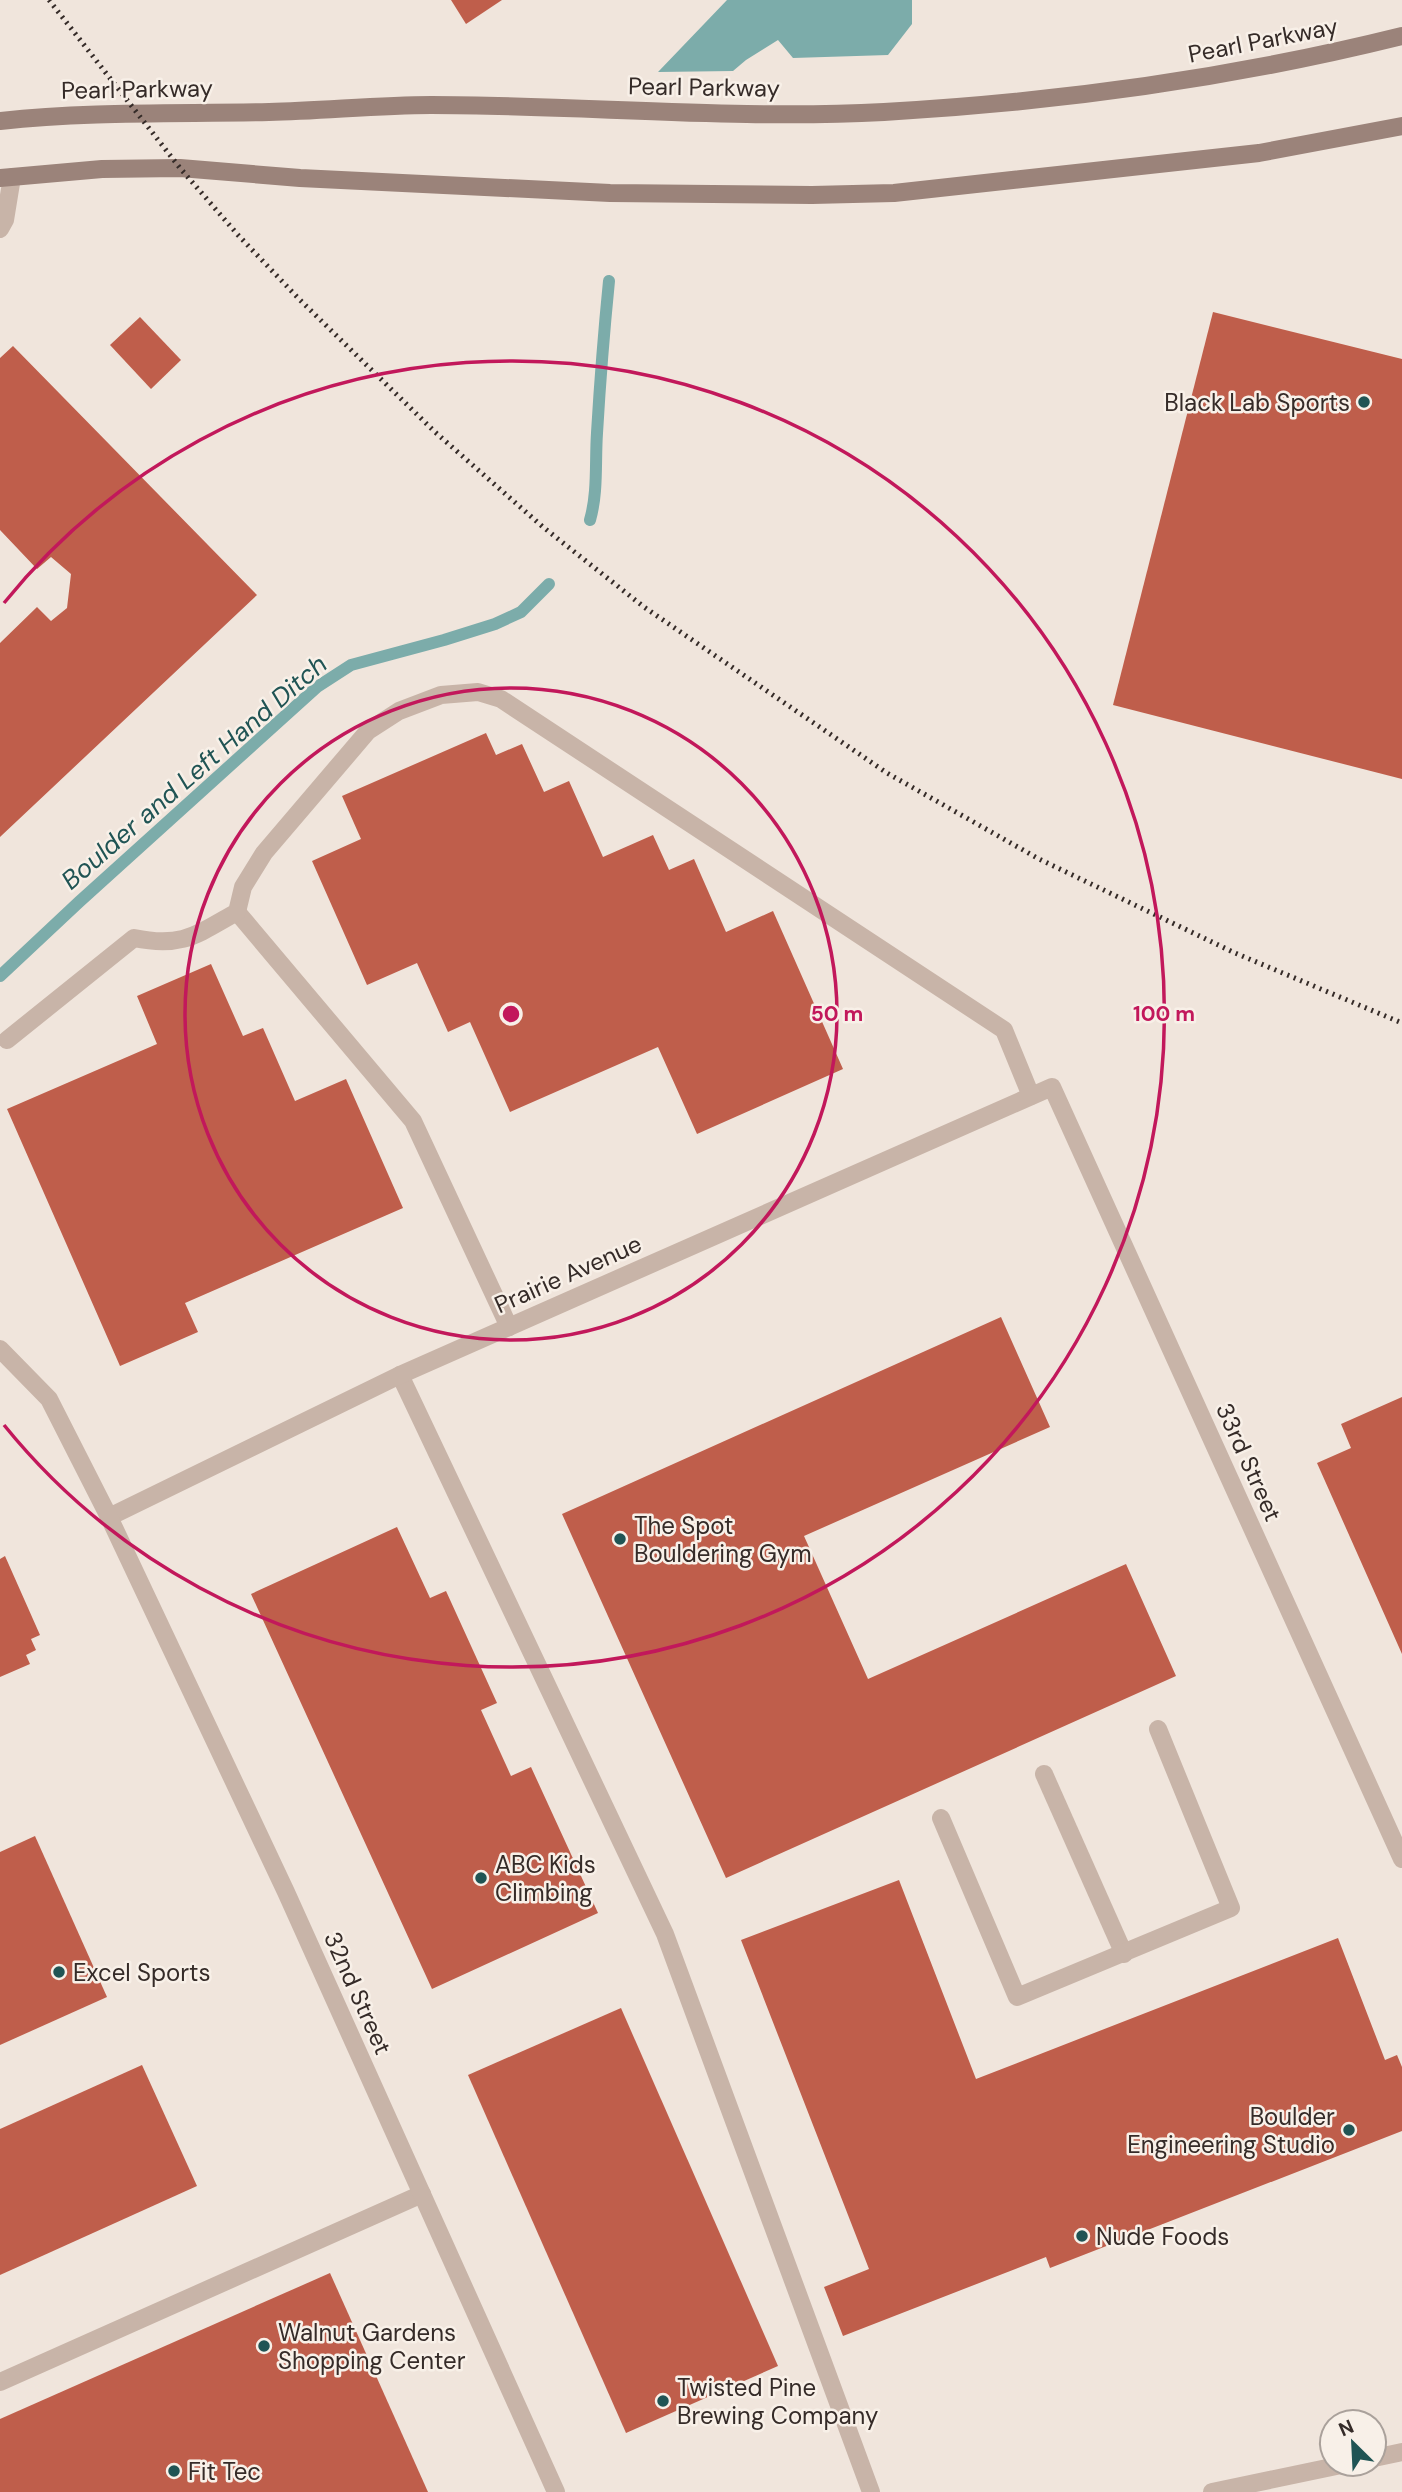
<svg xmlns="http://www.w3.org/2000/svg" width="1402" height="2492" font-family="'DM Sans',sans-serif">
  <rect width="100%" height="100%" fill="#f0e5dc"/>
  <path fill="#7cacaa" d="M 727,0 L 912,0 L 912,24 L 888,55 L 793,58 L 778,40 L 746,60 L 733,71 L 658,72 Z"/>
  <g fill="none" stroke-linecap="round" stroke-linejoin="round">
    <g stroke="#7cacaa" stroke-width="12">
      <path d="M 590,520 C 598,492 595,463 597,433 C 600,382 604,331 609,281"/>
      <path d="M 0,976 L 79,902 L 317,687 L 351,665 L 444,640 L 495,624 L 521,612 L 549,584"/>
    </g>
  </g>
  <g fill="#bf5e4b">
    <path d="M 451,0 L 502,0 L 466,24 Z"/>
    <path d="M 1213,312 L 1402,359 L 1402,779 L 1113,705 Z"/>
    <path d="M 140,317 L 181,360 L 151,389 L 110,345 Z"/>
    <path d="M 13,346 L 257,595 L 0,837 L 0,643 L 37,607 L 51,621 L 67,608 L 71,574 L 51,557 L 37,569 L 0,530 L 0,358 Z"/>
    <path d="M 486,733 L 496,755 L 522,744 L 544,792 L 569,781 L 603,857 L 653,835 L 669,870 L 694,859 L 726,932 L 773,911 L 843,1069 L 697,1134 L 658,1047 L 510,1112 L 470,1022 L 448,1032 L 417,963 L 367,985 L 312,861 L 361,839 L 342,796 Z"/>
    <path d="M 211,964 L 243,1036 L 263,1028 L 295,1101 L 346,1079 L 403,1208 L 185,1303 L 198,1332 L 120,1366 L 7,1109 L 157,1044 L 137,996 Z"/>
    <path d="M 1001,1317 L 1050,1427 L 804,1536 L 868,1679 L 1126,1564 L 1176,1676 L 726,1878 L 562,1514 Z"/>
    <path d="M 1402,1397 L 1402,1654 L 1317,1463 L 1351,1448 L 1341,1424 Z"/>
    <path d="M 397,1527 L 430,1598 L 446,1591 L 497,1703 L 481,1710 L 511,1776 L 531,1767 L 598,1913 L 432,1989 L 251,1594 Z"/>
    <path d="M 5,1556 L 40,1635 L 31,1639 L 36,1650 L 26,1655 L 30,1664 L 0,1677 L 0,1559 Z"/>
    <path d="M 35,1836 L 107,1997 L 0,2045 L 0,1852 Z"/>
    <path d="M 899,1880 L 976,2079 L 1338,1938 L 1385,2060 L 1397,2055 L 1402,2067 L 1402,2131 L 1050,2268 L 1046,2257 L 843,2336 L 824,2287 L 869,2269 L 741,1940 Z"/>
    <path d="M 621,2008 L 778,2366 L 626,2433 L 468,2075 Z"/>
    <path d="M 142,2065 L 197,2186 L 0,2275 L 0,2129 Z"/>
    <path d="M 330,2273 L 428,2492 L 0,2492 L 0,2419 Z"/>
  </g>
  <g fill="none" stroke-linecap="round" stroke-linejoin="round">
    <g stroke="#c8b4a8" stroke-width="18">
      <path d="M 0,229 L 5,220 L 12,177"/>
      <path d="M 237,912 L 413,1121 L 509,1327"/>
      <path d="M 7,1040 L 134,938 C 182,948 196,935 237,912 L 243,887 L 264,853 L 368,731 L 399,711 L 441,695 L 478,692 L 501,699 L 1004,1030 L 1031,1096"/>
      <path d="M 400,1375 L 665,1934 L 871,2492"/>
      <path d="M 1044,1774 L 1124,1954"/>
      <path d="M 941,1818 L 1017,1997 L 1231,1908 L 1158,1729"/>
      <path d="M 0,2382 L 422,2194"/>
    </g>
    <path stroke="#c8b4a8" stroke-width="18" d="M 109,1517 L 400,1375 L 1052,1087 L 1402,1859"/>
    <g stroke="#c8b4a8" stroke-width="18">
      <path d="M 0,1349 L 49,1399 L 109,1517 L 286,1892 L 556,2492"/>
      <path d="M 1374,2458 L 1402,2452"/>
      <path d="M 1212,2492 L 1346,2464"/>
    </g>
    <g stroke="#9b837a" stroke-width="18">
      <path d="M 0,121 C 89,111 179,114 269,112 C 323,111 377,105 431,105 C 582,105 733,120 884,112 C 1059,102 1233,78 1402,36"/>
      <path d="M 0,178 L 102,169 L 180,168 L 300,178 L 610,193 L 812,195 L 894,193 L 1259,153 L 1402,126"/>
    </g>
    <path stroke="#352b28" stroke-width="5" stroke-dasharray="2 5" stroke-linecap="butt" d="M 49,0 L 180,168 L 238,235 L 299,299 L 435,432 L 543,527 L 644,607 L 887,773 L 1039,859 L 1235,953 L 1402,1023"/>
  </g>
  <g fill="none" stroke="#c2185b" stroke-width="3.5">
    <circle cx="511" cy="1014" r="326"/>
    <path d="M4 603A653 653 0 1 1 4 1425"/>
  </g>
  <g fill="#205454" stroke="#f8f0e8" stroke-width="2.5">
    <circle cx="1364" cy="402" r="7"/>
    <circle cx="620" cy="1539" r="7"/>
    <circle cx="481" cy="1878" r="7"/>
    <circle cx="59" cy="1972" r="7"/>
    <circle cx="1349" cy="2130" r="7"/>
    <circle cx="1082" cy="2236" r="7"/>
    <circle cx="264" cy="2346" r="7"/>
    <circle cx="663" cy="2401" r="7"/>
    <circle cx="174" cy="2471" r="7"/>
  </g>
  <g text-anchor="middle" dominant-baseline="central" stroke-width="5" stroke-linejoin="round" paint-order="stroke">
    <g font-size="24" fill="#352b28" stroke="#f8f0e8">
      <text transform="translate(1263 40) rotate(-11)">Pearl Parkway</text>
      <text transform="translate(704 87) rotate(1)">Pearl Parkway</text>
      <text transform="translate(137 89) rotate(-1)">Pearl Parkway</text>
      <text transform="translate(568 1274) rotate(-24)">Prairie Avenue</text>
      <text transform="translate(1249 1462) rotate(66)">33rd Street</text>
      <text transform="translate(358 1993) rotate(66)">32nd Street</text>
    </g>
    <g font-size="24" fill="#352b28" stroke="#f8f0e8" text-anchor="start">
      <text x="1350" y="402" text-anchor="end">Black Lab Sports</text>
      <text x="634" y="1525">The Spot<tspan x="634" dy="28">Bouldering Gym</tspan></text>
      <text x="495" y="1864">ABC Kids<tspan x="495" dy="28">Climbing</tspan></text>
      <text x="73" y="1972">Excel Sports</text>
      <text x="1335" y="2116" text-anchor="end">Boulder<tspan x="1335" dy="28">Engineering Studio</tspan></text>
      <text x="1096" y="2236">Nude Foods</text>
      <text x="278" y="2332">Walnut Gardens<tspan x="278" dy="28">Shopping Center</tspan></text>
      <text x="677" y="2387">Twisted Pine<tspan x="677" dy="28">Brewing Company</tspan></text>
      <text x="188" y="2471">Fit Tec</text>
    </g>
    <g font-size="26" font-style="italic" fill="#205454" stroke="#f8f0e8">
      <text transform="translate(194 772) rotate(-41)">Boulder and Left Hand Ditch</text>
    </g>
  </g>
  <circle cx="511" cy="1014" r="10" fill="#c2185b" stroke="#f8f0e8" stroke-width="3.5"/>
  <g font-size="21" text-anchor="middle" font-weight="bold" fill="#c2185b" stroke="#f8f0e8" stroke-width="5" stroke-linejoin="round" paint-order="stroke">
    <text x="837" y="1021">50 m</text>
    <text x="1164" y="1021">100 m</text>
  </g>
  <g transform="translate(1353 2443) rotate(336)"><circle r="33" fill="#f8f0e8" stroke="#aaa19b" stroke-width="2"/>
  <path d="M0-5L12 26L0 18L-12 26Z" fill="#205454"/>
  <text y="-10" font-size="19" font-weight="bold" text-anchor="middle" fill="#352b28">N</text>
  </g>
</svg>
